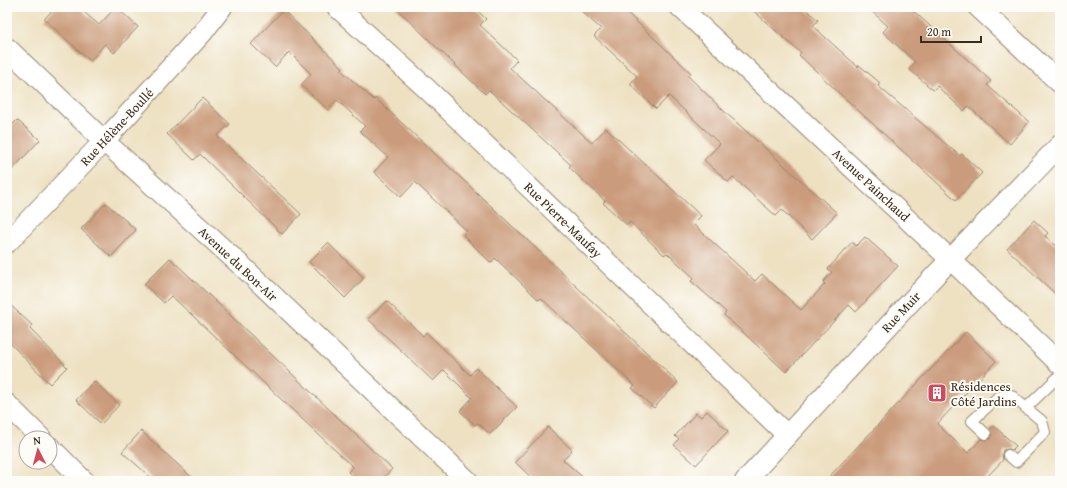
<svg xmlns="http://www.w3.org/2000/svg" width="1067" height="488" font-family="'Gentium Book Plus',serif">
  <rect width="100%" height="100%" fill="#fdfcf7"/>
  <filter id="ink" filterUnits="userSpaceOnUse"><feTurbulence type="fractalNoise" baseFrequency=".025" numOctaves="2"/><feDisplacementMap in="SourceGraphic" scale="8" xChannelSelector="R" yChannelSelector="G"/><feConvolveMatrix kernelMatrix="1 2 1 2 8 2 1 2 1" color-interpolation-filters="sRGB"/></filter>
  <filter id="wash" filterUnits="userSpaceOnUse"><feTurbulence type="fractalNoise" baseFrequency=".012" numOctaves="4" result="noise"/><feDisplacementMap in="SourceGraphic" scale="16" xChannelSelector="R" yChannelSelector="G"/><feGaussianBlur stdDeviation="0.9" result="paint"/><feColorMatrix in="noise" values="0 0 0 0 0 0 0 0 0 0 0 0 0 0 0 0 0 1.4 0 .05"/><feComposite in="paint" operator="in"/></filter>
  <g filter="url(#wash)">
    <rect width="100%" height="100%" fill="#eee1c2"/>
    <g id="blocks">
      <g fill="#ca9b7c">
        <path d="M 56,7 L 78,7 L 99,25 L 116,7 L 138,27 L 114,53 L 105,44 L 90,61 L 44,19 Z"/>
        <path d="M 395,7 L 474,7 L 486,19 L 480,25 L 517,60 L 510,68 L 592,143 L 606,128 L 701,216 L 693,224 L 755,281 L 762,274 L 801,310 L 825,284 L 823,282 L 832,272 L 828,269 L 852,242 L 856,246 L 865,237 L 898,266 L 856,312 L 849,305 L 786,372 L 724,315 L 726,312 L 691,281 L 694,278 L 667,253 L 664,255 L 630,222 L 627,225 L 603,203 L 605,201 L 569,167 L 571,165 L 489,90 L 485,94 Z"/>
        <path d="M 577,7 L 621,7 L 691,73 L 688,76 L 726,113 L 837,213 L 812,239 L 782,210 L 776,216 L 733,177 L 728,182 L 704,160 L 720,144 L 669,96 L 656,109 L 630,84 L 637,76 L 594,36 L 601,29 Z"/>
        <path d="M 749,7 L 803,7 L 818,20 L 813,26 L 858,67 L 859,65 L 880,83 L 878,86 L 960,156 L 962,154 L 982,173 L 956,200 L 836,90 L 799,55 L 801,53 Z"/>
        <path d="M 867,7 L 909,7 L 991,81 L 987,85 L 1029,122 L 1010,144 L 968,106 L 964,111 L 937,86 L 933,90 L 909,69 L 915,62 L 883,32 L 888,26 Z"/>
        <path d="M 283,10 L 343,68 L 341,70 L 374,100 L 375,98 L 476,192 L 678,382 L 654,408 L 632,388 L 635,386 L 541,298 L 539,300 L 495,258 L 491,263 L 463,235 L 467,231 L 415,182 L 401,197 L 374,172 L 388,157 L 360,131 L 365,126 L 337,100 L 328,110 L 301,85 L 311,74 L 289,52 L 275,67 L 251,44 Z"/>
        <path d="M 202,98 L 230,124 L 217,136 L 301,214 L 282,234 L 200,154 L 194,160 L 167,134 Z"/>
        <path d="M 17,120 L 40,140 L 7,175 L 7,130 Z"/>
        <path d="M 106,203 L 136,230 L 111,257 L 81,229 Z"/>
        <path d="M 1034,220 L 1048,233 L 1045,236 L 1060,249 L 1060,298 L 1007,249 Z"/>
        <path d="M 328,243 L 364,278 L 345,298 L 309,262 Z"/>
        <path d="M 170,258 L 392,469 L 381,481 L 358,481 L 348,472 L 353,467 L 177,301 L 171,296 L 164,303 L 144,284 Z"/>
        <path d="M 387,301 L 423,336 L 426,332 L 470,375 L 476,368 L 517,407 L 490,434 L 478,423 L 475,425 L 460,411 L 472,398 L 444,370 L 433,381 L 368,319 Z"/>
        <path d="M 7,302 L 33,326 L 30,329 L 67,367 L 50,384 L 7,340 Z"/>
        <path d="M 966,332 L 996,361 L 937,424 L 968,453 L 981,439 L 985,440 L 990,439 L 992,435 L 990,429 L 994,426 L 1016,446 L 1012,450 L 1009,449 L 1003,450 L 1002,454 L 1003,460 L 983,481 L 825,481 Z"/>
        <path d="M 94,381 L 119,405 L 101,424 L 76,400 Z"/>
        <path d="M 707,411 L 728,431 L 696,465 L 674,445 L 679,439 L 675,436 L 696,413 L 701,417 Z"/>
        <path d="M 548,427 L 572,450 L 563,460 L 587,481 L 535,481 L 515,462 Z"/>
        <path d="M 141,431 L 196,481 L 155,481 L 122,452 Z"/>
      </g>
    </g>
  </g>
  <g filter="url(#ink)">
    <use href="#blocks" fill-opacity="0" stroke="#948670" stroke-width="1"/>
    <g fill="none" stroke-linecap="round" stroke-linejoin="round">
      <defs>
        <g id="service">
          <path d="M 986,434 L 972,421 L 998,397 L 1011,395 L 1026,408 L 1060,375"/>
          <path d="M 1008,455 L 1016,462 L 1045,432 L 1042,421 L 1026,408"/>
        </g>
        <g id="minor">
          <path d="M 337,7 L 427,89 L 787,435"/>
          <path d="M 680,7 L 951,260 L 1060,364"/>
          <path d="M 978,7 L 1060,83"/>
          <path d="M 7,48 L 104,141 L 244,268 L 468,481"/>
          <path d="M 7,243 L 104,141 L 203,32 L 222,7"/>
          <path d="M 7,404 L 41,438"/>
          <path d="M 50,447 L 84,481"/>
          <path d="M 745,481 L 927,284 L 1060,145"/>
        </g>
      </defs>
      <use href="#service" stroke="#948670" stroke-width="12"/>
      <use href="#minor" stroke="#948670" stroke-width="22"/>
      <use href="#service" stroke="#fff" stroke-width="10"/>
      <use href="#minor" stroke="#fff" stroke-width="20"/>
    </g>
  </g>
  <defs>
    <symbol id="building-square" viewBox="-11 -11 22 22"><rect x="-9" y="-9" width="18" height="18" rx="4" fill="#d1495b" stroke="#fdfcf7"/><path d="M-4-6H4V6H1V3H-1V6H-4ZM-2.5-4.3h1.7v1.8h-1.7ZM.8-4.3h1.7v1.8H.8ZM-2.5-1h1.7V.8h-1.7ZM.8-1h1.7V.8H.8Z" fill="#fff"/></symbol>
  </defs>
  <g fill-rule="evenodd">
    <use href="#building-square" x="926" y="382" width="22" height="22"/>
  </g>
  <g text-anchor="middle" dominant-baseline="central" stroke-width="4" stroke-linejoin="round" paint-order="stroke">
    <g font-size="13" fill="#3b2a1e" stroke="#fdfcf7">
      <text transform="translate(117 127) rotate(-47)">Rue Hélène-Boullé</text>
      <text transform="translate(871 185) rotate(43)">Avenue Painchaud</text>
      <text transform="translate(563 220) rotate(44)">Rue Pierre-Maufay</text>
      <text transform="translate(238 264) rotate(43)">Avenue du Bon-Air</text>
      <text transform="translate(901 312) rotate(-47)">Rue Muir</text>
    </g>
    <g font-size="13" fill="#3b2a1e" stroke="#fdfcf7" text-anchor="start">
      <text x="951" y="386">Résidences<tspan x="951" dy="15">Côté Jardins</tspan></text>
    </g>
  </g>
  <rect width="1067" height="488" fill="none" stroke="#fdfcf7" stroke-width="24"/>
  <g transform="translate(38 450) rotate(354)"><circle r="19" fill="#fdfcf7" stroke="#afa8a0"/>
  <path d="M0-3L7 15L0 10L-7 15Z" fill="#d1495b"/>
  <text y="-6" font-size="11" font-weight="bold" text-anchor="middle" fill="#3b2a1e">N</text>
  </g>
  <path d="M921 36v6h60v-6" fill="none" stroke="#3b2a1e" stroke-width="2"/>
  <text x="927" y="36" font-size="12" fill="#3b2a1e" stroke="#fdfcf7" stroke-width="3" paint-order="stroke">20 m</text>
</svg>
